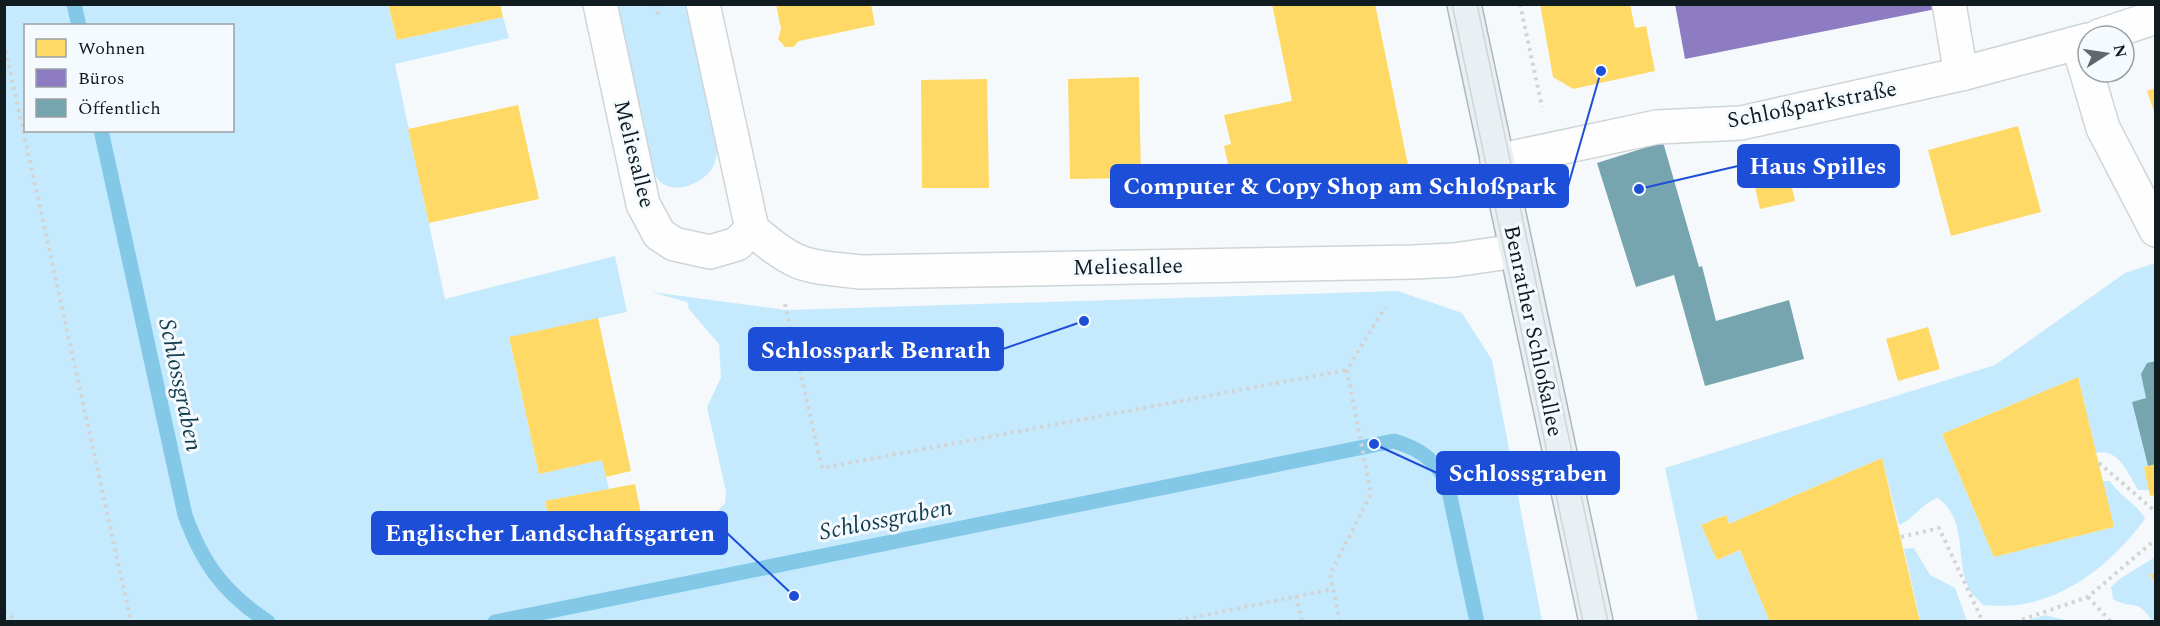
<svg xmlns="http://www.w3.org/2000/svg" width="2160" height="626" font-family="Spectral,serif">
  <rect width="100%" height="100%" fill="#f6f9fb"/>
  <g fill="#c6eafd" fill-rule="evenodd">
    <path d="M 4,5 L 388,5 L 397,40 L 503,17 L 509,38 L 395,64 L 445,299 L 615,256 L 627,312 L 509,338 L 539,474 L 602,460 L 609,489 L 545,501 L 555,548 L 716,513 L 725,503 L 726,492 L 707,407 L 721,377 L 719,344 L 689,309 L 687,302 L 651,292 L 787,310 L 1398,291 L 1462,313 L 1492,360 L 1542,621 L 5,621 ZM 26,26 L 232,26 L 232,130 L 26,130 Z"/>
    <path d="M 615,5 L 687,5 L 718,147 C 717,152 716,160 714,165 C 708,179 685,191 670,187 C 661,185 655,176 650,168 Z"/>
    <path d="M 2155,263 L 2155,361 L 2146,398 L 2132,402 L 2148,466 L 2144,467 L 2149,490 L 2138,490 C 2128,474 2119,448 2096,453 L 2078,377 L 1942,434 L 1994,557 L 2114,527 L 2102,481 L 2110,481 C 2121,498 2136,502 2145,519 C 2106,571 2051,613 1983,605 C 1979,600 1973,596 1970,591 C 1954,560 1969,522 1938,498 C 1923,502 1914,519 1899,525 L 1882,458 L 1729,524 L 1725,515 L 1702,525 L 1717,560 L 1740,550 L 1770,621 L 1698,621 L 1665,468 L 1995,365 L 2125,273 Z"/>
    <path d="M 1914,548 L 1930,575 L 1955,588 L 1967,621 L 1920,621 L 1904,549 Z"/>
    <path d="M 2155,557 L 2155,572 L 2150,575 L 2155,585 L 2155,621 L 2153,622 C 2136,596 2133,611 2113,599 L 2111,587 L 2121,578 Z"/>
    <path d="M 2045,615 L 2069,621 L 2024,621 Z"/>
  </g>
  <g fill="#ffd966">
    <path d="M 388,4 L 500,4 L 503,17 L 397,40 Z"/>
    <path d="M 776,4 L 871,4 L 875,25 L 799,41 L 793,47 L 785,47 L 778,39 L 781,29 Z"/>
    <path d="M 1272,4 L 1375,4 L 1408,165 L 1347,177 L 1345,168 L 1291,179 L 1289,169 L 1232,181 L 1224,146 L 1231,144 L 1224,115 L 1292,101 Z"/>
    <path d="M 1540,4 L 1630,4 L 1635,28 L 1646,26 L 1655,71 L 1573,89 L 1553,77 Z"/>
    <path d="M 1139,77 L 1141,178 L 1070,179 L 1068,79 Z"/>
    <path d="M 987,79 L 989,188 L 922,188 L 921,80 Z"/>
    <path d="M 2156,88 L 2156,114 L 2155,114 L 2147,91 Z"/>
    <path d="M 518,105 L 539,199 L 429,223 L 408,129 Z"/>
    <path d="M 2018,126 L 2041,212 L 1951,236 L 1928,150 Z"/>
    <path d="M 1787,166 L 1795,201 L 1760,209 L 1752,174 Z"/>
    <path d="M 598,318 L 631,471 L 606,477 L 602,460 L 539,474 L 509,337 Z"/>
    <path d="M 1928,327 L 1940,369 L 1898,381 L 1886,339 Z"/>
    <path d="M 2078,377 L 2114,527 L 1994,557 L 1942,434 Z"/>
    <path d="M 1882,458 L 1920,622 L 1770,622 L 1740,550 L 1717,560 L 1701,525 L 1726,515 L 1729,524 Z"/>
    <path d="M 2156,464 L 2156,495 L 2150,496 L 2144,467 Z"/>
    <path d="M 635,484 L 644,528 L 555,548 L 545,501 Z"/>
    <path d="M 2156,572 L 2156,585 L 2150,575 Z"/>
  </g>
  <path fill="#8e7cc3" d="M 1675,4 L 1940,4 L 1941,8 L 1685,59 Z"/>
  <g fill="#76a5af">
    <path d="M 1663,142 L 1699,267 L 1702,266 L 1716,321 L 1789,300 L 1804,359 L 1705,386 L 1674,275 L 1636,287 L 1597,163 Z"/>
    <path d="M 2156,361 L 2156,464 L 2148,466 L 2132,402 L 2146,398 L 2141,374 L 2147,363 Z"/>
  </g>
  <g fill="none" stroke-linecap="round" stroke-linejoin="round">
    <g stroke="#84c8e7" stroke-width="15">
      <path d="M 74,4 L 79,26"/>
      <path d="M 101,130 L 185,515 C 203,564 223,592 268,622"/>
      <path d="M 495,622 L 1394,441 C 1420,449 1434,459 1447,482 L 1477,622"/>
    </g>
    <defs>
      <g id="minor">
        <path d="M 600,4 L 643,204 L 659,234 L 674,244 L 710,252 L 737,244 L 752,229"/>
        <path d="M 703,4 L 752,229 C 796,268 805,266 861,272 L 1414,262 L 1454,260 L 1516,251"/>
        <path d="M 1949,4 L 1961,74"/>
        <path d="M 2099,36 L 2156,17"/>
        <path d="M 2078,43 L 2103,128 L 2156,230"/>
        <path d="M 1497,161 L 1657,127 L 1741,123 L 1961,74 L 2088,40"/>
      </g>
      <path id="major" d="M 1464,4 L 1596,622"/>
    </defs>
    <use href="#minor" stroke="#ced5d9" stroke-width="36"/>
    <use href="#major" stroke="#abb8be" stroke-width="36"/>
    <g stroke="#d2d4d4" stroke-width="4" stroke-dasharray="3 4.5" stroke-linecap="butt">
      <path d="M 656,4 L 659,18"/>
      <path d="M 1520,4 L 1542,107"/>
      <path d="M 4,43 L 131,622"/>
      <path d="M 785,304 L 822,468 L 1347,370"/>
      <path d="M 2099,463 L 2156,512"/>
      <path d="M 1901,537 L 1939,528 L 1983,622"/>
      <path d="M 1296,596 L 1302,622"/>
      <path d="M 2088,597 L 2111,622"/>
      <path d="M 4,612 L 19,622"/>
      <path d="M 1171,622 L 1333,589"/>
      <path d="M 1340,622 L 1330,574 L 1371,494 L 1347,370 L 1385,307"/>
      <path d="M 2015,622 L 2088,597 L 2156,539"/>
    </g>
    <use href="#minor" stroke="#fefefe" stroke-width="33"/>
    <use href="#major" stroke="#e9f0f4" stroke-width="33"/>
    <g stroke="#d3d4d5" stroke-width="1.5">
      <path d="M 1452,4 L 1583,622"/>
      <path d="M 1477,4 L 1608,622"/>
    </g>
  </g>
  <g text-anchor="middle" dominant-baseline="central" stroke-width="6" stroke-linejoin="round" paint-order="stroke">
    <g font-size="22" fill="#111c21" stroke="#f4fafd">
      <text transform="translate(1812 105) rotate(-11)">Schloßparkstraße</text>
      <text transform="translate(634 154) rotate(76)">Meliesallee</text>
      <text transform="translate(1128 267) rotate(-1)">Meliesallee</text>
      <text transform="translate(1533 331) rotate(78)">Benrather Schloßallee</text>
    </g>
    <g font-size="24" font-style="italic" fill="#143e50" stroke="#f4fafd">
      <text transform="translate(180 385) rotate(78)">Schlossgraben</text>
      <text transform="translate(886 520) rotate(-11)">Schlossgraben</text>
    </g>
  </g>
  <path fill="none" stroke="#1d4ed8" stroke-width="2" d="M1639 189L1738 166M1601 71L1568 186M1084 321L1003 349M1374 444L1437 473M794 596L727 533"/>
  <g fill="#1d4ed8" stroke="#f4fafd" stroke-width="2">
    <circle cx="1639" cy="189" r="6"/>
    <circle cx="1601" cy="71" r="6"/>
    <circle cx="1084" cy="321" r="6"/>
    <circle cx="1374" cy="444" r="6"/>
    <circle cx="794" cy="596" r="6"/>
  </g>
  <g fill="#1d4ed8" stroke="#1d4ed8" stroke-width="2">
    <rect x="1738" y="145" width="161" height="42" rx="6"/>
    <rect x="1111" y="165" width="457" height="42" rx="6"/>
    <rect x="749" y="328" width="254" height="42" rx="6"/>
    <rect x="1437" y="452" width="182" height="42" rx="6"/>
    <rect x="372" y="512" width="355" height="42" rx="6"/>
  </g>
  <g font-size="24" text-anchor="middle" font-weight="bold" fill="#fff">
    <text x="1818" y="174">Haus Spilles</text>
    <text x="1340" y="194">Computer &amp; Copy Shop am Schloßpark</text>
    <text x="876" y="358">Schlosspark Benrath</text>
    <text x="1528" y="481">Schlossgraben</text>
    <text x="550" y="541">Englischer Landschaftsgarten</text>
  </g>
  <rect width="2160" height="626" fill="none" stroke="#111c21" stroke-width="12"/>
  <rect x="24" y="24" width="210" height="108" fill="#f4fafd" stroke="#99a1a5" stroke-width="1.5"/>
  <rect x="36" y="39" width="30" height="18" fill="#ffd966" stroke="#99a1a5" stroke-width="1.5"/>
  <text x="78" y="54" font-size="18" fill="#111c21">Wohnen</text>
  <rect x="36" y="69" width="30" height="18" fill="#8e7cc3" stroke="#99a1a5" stroke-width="1.5"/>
  <text x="78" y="84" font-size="18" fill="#111c21">Büros</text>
  <rect x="36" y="99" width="30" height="18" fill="#76a5af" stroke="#99a1a5" stroke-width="1.5"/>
  <text x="78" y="114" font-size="18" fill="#111c21">Öffentlich</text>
  <g transform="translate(2106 54) rotate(78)"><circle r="28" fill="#f4fafd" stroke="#99a1a5" stroke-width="1.5"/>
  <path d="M0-4.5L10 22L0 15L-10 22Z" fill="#61696d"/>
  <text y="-9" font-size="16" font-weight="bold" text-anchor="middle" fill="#111c21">N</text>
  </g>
</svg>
